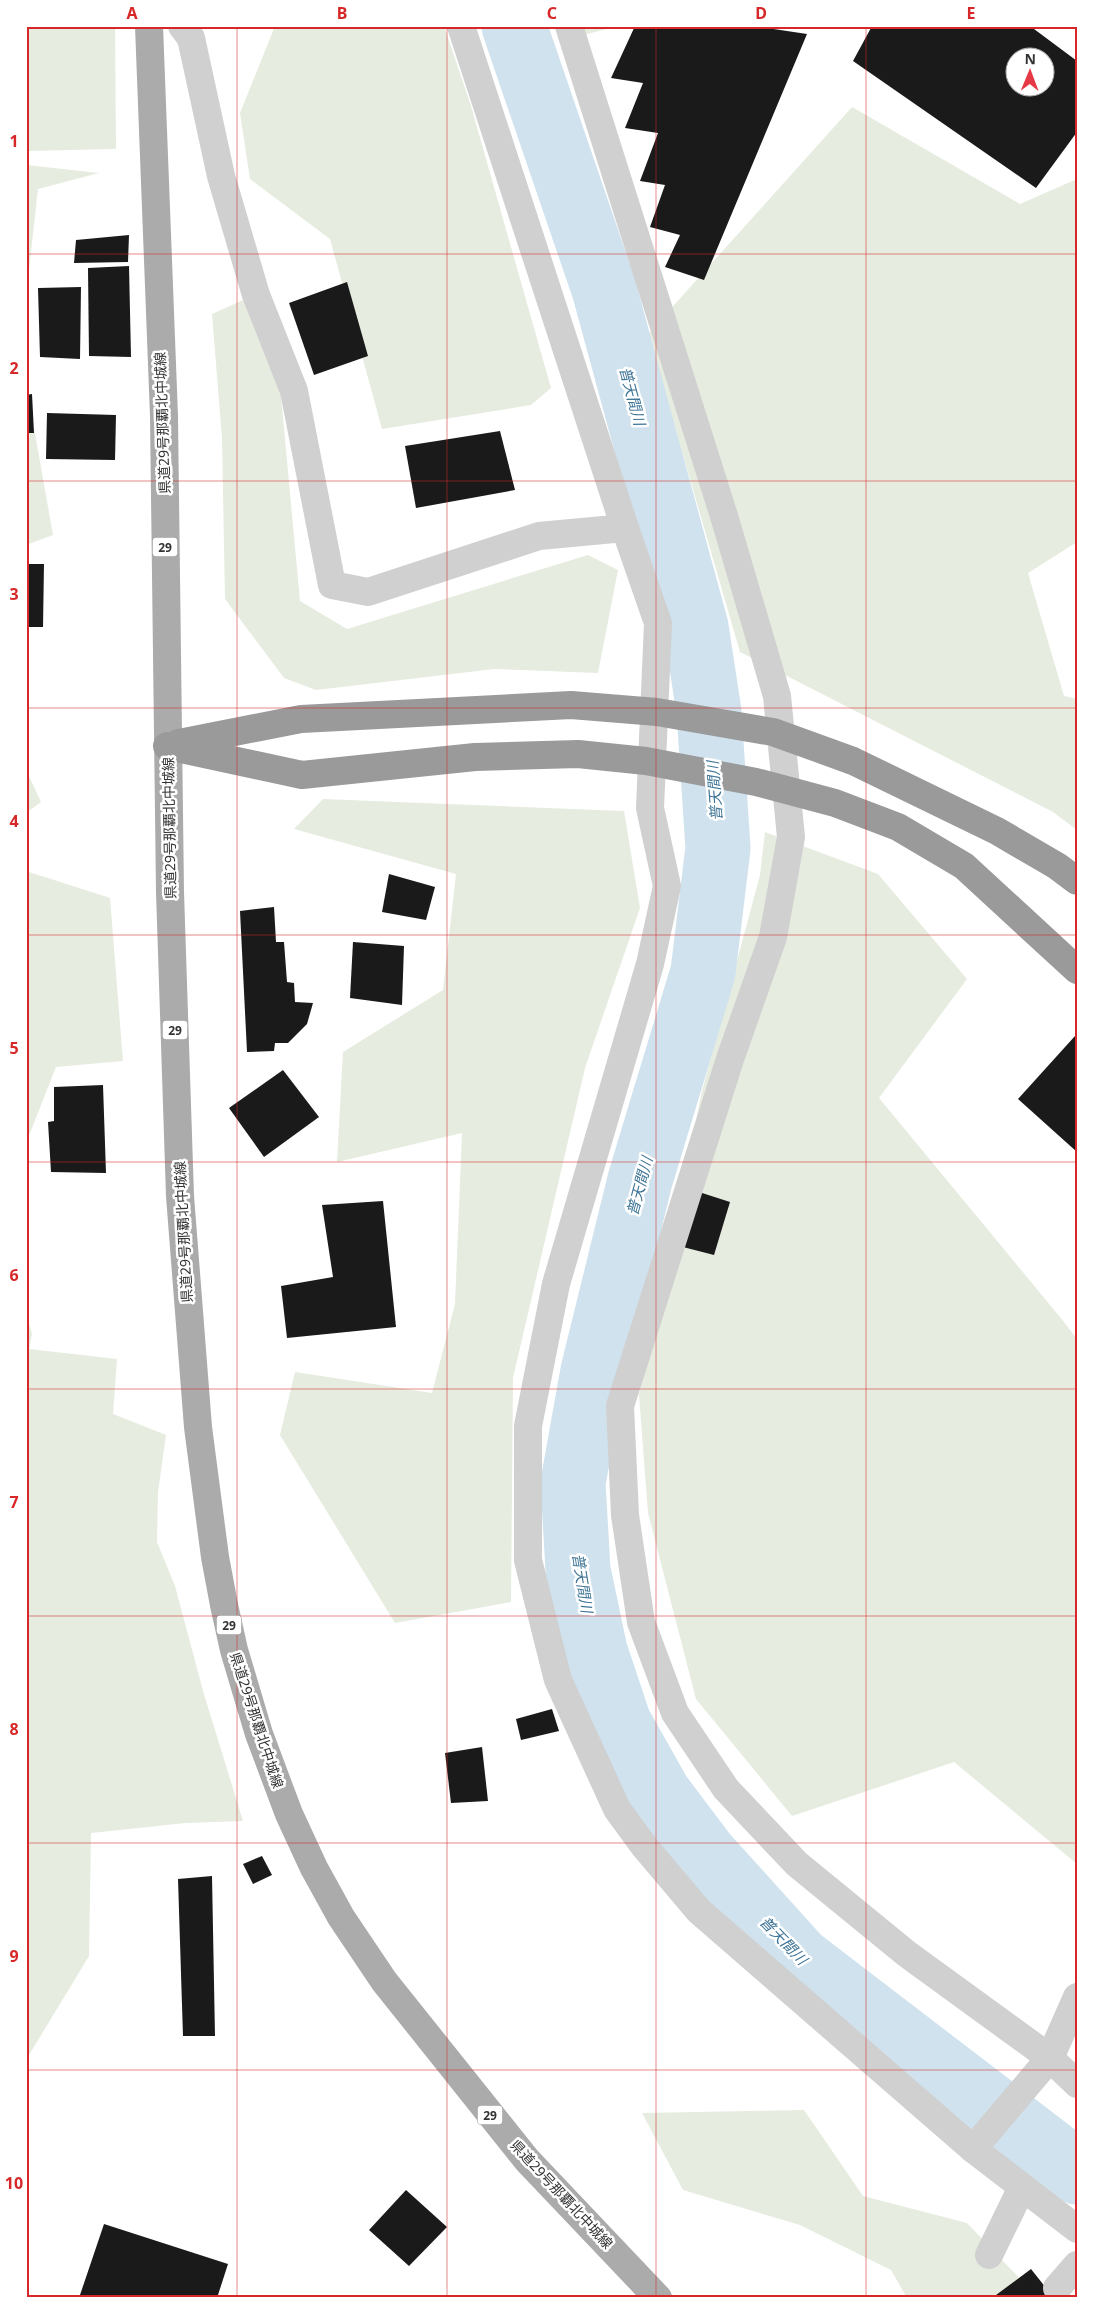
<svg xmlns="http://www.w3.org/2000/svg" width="1103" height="2324" font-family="'Noto Sans','Noto Sans JP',sans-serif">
  <rect width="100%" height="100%" fill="#fff"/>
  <g fill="#e6ecdf">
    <path d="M 26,26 L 115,26 L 116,149 L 26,151 Z"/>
    <path d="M 275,26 L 444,26 L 471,106 L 551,388 L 531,405 L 382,429 L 330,239 L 250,179 L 240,113 Z"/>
    <path d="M 581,26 L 619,26 L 583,35 Z"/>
    <path d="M 852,107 L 1020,204 L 1077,179 L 1077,542 L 1028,573 L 1064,696 L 1077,699 L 1077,830 L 1053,812 L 740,652 L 648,334 Z"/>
    <path d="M 26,165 L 99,173 L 38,189 L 26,297 Z"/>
    <path d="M 243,300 L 281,396 L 300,601 L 347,629 L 588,555 L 618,570 L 598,673 L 494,669 L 316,690 L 284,678 L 225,599 L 222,438 L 212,314 Z"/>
    <path d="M 26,383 L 53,535 L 26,545 Z"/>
    <path d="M 26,770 L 41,802 L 26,813 Z"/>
    <path d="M 323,799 L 624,811 L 640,908 L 585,1068 L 513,1378 L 511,1602 L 395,1623 L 280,1435 L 295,1372 L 432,1393 L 455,1304 L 462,1133 L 337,1162 L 343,1052 L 443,990 L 456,874 L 294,829 Z"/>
    <path d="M 765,832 L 878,874 L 967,979 L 879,1098 L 1064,1322 L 1077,1339 L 1077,1864 L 954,1762 L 792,1816 L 696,1699 L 648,1513 L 639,1395 L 702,1091 L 760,875 Z"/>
    <path d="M 26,871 L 110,898 L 123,1061 L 56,1067 L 26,1143 Z"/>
    <path d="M 26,1313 L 32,1334 L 29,1349 L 117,1359 L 113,1414 L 166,1435 L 158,1492 L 157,1542 L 175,1586 L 203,1691 L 243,1821 L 186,1823 L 91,1833 L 89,1956 L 26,2060 Z"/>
    <path d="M 804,2110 L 863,2196 L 967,2223 L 1038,2298 L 907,2298 L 891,2270 L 800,2225 L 683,2190 L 642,2113 Z"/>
  </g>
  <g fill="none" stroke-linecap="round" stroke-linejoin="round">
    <path stroke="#cfe2ee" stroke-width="65" d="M 514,26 L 604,289 L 696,627 L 709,712 L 718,848 L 703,972 L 640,1180 L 593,1371 L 573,1483 L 578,1570 L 595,1651 L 619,1723 L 659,1794 L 705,1855 L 799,1959 L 1077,2172"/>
  </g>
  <g fill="#1a1a1a" fill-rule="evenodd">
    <path d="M 635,26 L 754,26 L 807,34 L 704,280 L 665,267 L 680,235 L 650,227 L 665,185 L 640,181 L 658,133 L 625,128 L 643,83 L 611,78 Z"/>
    <path d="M 872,26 L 1030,26 L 1077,61 L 1077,132 L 1036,188 L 853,61 ZM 1016,58 L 1046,58 L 1046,88 L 1016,88 Z"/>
    <path d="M 129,235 L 128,262 L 74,263 L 76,240 Z"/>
    <path d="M 129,266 L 131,357 L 89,356 L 88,268 Z"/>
    <path d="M 347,282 L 368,356 L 314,375 L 289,303 Z"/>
    <path d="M 81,287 L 80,359 L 40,357 L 38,288 Z"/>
    <path d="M 32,394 L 34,433 L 26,433 L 26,395 Z"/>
    <path d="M 47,413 L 116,415 L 115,460 L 46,459 Z"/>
    <path d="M 500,431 L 515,490 L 416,508 L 405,446 Z"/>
    <path d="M 26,564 L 44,564 L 43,627 L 26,627 Z"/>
    <path d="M 389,874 L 435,887 L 426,920 L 382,912 Z"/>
    <path d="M 274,907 L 276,942 L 284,942 L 287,982 L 294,983 L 295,1002 L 313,1003 L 307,1024 L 288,1043 L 275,1043 L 274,1051 L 247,1052 L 240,911 Z"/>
    <path d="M 353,942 L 404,946 L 402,1005 L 350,998 Z"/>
    <path d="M 1075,1036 L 1077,1038 L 1077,1152 L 1018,1099 Z"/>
    <path d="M 283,1070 L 319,1117 L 264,1157 L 229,1108 Z"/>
    <path d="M 103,1085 L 106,1173 L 51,1172 L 48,1122 L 54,1121 L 54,1087 Z"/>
    <path d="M 699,1192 L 730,1202 L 714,1255 L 683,1247 Z"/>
    <path d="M 383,1201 L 396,1327 L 287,1338 L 281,1286 L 333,1277 L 322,1205 Z"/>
    <path d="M 552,1709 L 559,1731 L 521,1740 L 516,1719 Z"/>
    <path d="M 482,1747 L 488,1801 L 451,1803 L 445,1753 Z"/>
    <path d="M 262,1856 L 272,1875 L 253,1884 L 243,1864 Z"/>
    <path d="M 212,1876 L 215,2036 L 183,2036 L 178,1879 Z"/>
    <path d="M 406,2190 L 447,2227 L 409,2266 L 369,2230 Z"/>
    <path d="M 104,2224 L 228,2264 L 217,2298 L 79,2298 Z"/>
    <path d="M 1031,2269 L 1054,2298 L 992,2298 Z"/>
  </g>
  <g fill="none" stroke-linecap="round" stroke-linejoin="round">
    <g stroke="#d0d0d0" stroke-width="28">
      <path d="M 182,26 L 191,38 L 221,176 L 256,295 L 294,391 L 332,585 L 368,592 L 539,536 L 625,528 L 461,26"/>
      <path d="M 569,26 L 724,516 L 777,696 L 791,837 L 773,937 L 730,1059 L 620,1406 L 625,1515 L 641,1622 L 675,1713 L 726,1789 L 797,1864 L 907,1954 L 1050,2058 L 1077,2084"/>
      <path d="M 625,528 L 658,623 L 650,808 L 667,886 L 650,964 L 556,1284 L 528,1426 L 528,1560 L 558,1680 L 617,1809 L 644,1846 L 699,1911 L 973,2149 L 1077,2229"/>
      <path d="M 973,2149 L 1050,2058 L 1077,1997"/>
      <path d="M 989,2255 L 1022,2187"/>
      <path d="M 1057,2288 L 1077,2265"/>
    </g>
    <path stroke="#ababab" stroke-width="28" d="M 149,26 L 164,416 L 170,892 L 180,1196 L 198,1427 L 215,1557 L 224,1605 L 234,1650 L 259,1734 L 289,1814 L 314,1868 L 341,1917 L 384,1981 L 527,2160 L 658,2298"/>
    <g stroke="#9a9a9a" stroke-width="28">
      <path d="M 179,743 L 301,719 L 571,705 L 657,712 L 773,732 L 853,761 L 997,831 L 1057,866 L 1077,881"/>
      <path d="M 167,746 L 302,775 L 475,757 L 578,754 L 646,761 L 756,782 L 835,803 L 898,827 L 964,866 L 1077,970"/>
    </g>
  </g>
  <path fill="none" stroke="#d62828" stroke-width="1" stroke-opacity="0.55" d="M 237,26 L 237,2298M 447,26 L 447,2298M 656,26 L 656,2298M 866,26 L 866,2298M 26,254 L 1077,254M 26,481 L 1077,481M 26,708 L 1077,708M 26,935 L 1077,935M 26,1162 L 1077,1162M 26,1389 L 1077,1389M 26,1616 L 1077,1616M 26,1843 L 1077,1843M 26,2070 L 1077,2070"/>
  <g text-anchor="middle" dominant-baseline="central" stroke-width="5" stroke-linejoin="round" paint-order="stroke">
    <g fill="#fff" stroke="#707070" stroke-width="1">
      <rect x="152.5" y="537.5" width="25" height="19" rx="4"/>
      <rect x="162.5" y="1020.5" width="25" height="19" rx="4"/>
      <rect x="216.5" y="1615.5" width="25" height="19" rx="4"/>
      <rect x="477.5" y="2105.5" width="25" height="19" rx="4"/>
    </g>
    <g font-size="12" font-weight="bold" fill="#333">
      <text x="165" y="547">29</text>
      <text x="175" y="1030">29</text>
      <text x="229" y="1625">29</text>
      <text x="490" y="2115">29</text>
    </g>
    <g font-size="14" fill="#333" stroke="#fff">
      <text transform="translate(162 423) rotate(-92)">県道29号那覇北中城線</text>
      <text transform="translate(169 828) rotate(-91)">県道29号那覇北中城線</text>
      <text transform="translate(183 1232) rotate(-93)">県道29号那覇北中城線</text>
      <text transform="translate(257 1720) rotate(72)">県道29号那覇北中城線</text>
      <text transform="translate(562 2194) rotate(47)">県道29号那覇北中城線</text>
    </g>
    <g font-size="15" font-style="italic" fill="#3f7597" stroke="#fff">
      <text transform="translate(633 396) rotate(75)">普天間川</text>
      <text transform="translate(714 791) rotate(-94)">普天間川</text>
      <text transform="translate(639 1186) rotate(-75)">普天間川</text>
      <text transform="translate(583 1583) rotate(81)">普天間川</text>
      <text transform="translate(784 1940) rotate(46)">普天間川</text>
    </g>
  </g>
  <rect width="1103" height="2324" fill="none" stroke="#ffffff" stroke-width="55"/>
  <g transform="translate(1030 72) rotate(1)"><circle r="24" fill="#ffffff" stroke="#adadad"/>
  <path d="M0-4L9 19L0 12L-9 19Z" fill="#e63946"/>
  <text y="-8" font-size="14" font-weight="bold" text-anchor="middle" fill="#333333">N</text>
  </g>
  <rect x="28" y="28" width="1048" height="2268" fill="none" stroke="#d62828" stroke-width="2"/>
  <g font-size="16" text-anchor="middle" font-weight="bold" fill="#d62828">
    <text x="132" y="19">A</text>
    <text x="342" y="19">B</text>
    <text x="552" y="19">C</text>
    <text x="761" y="19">D</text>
    <text x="971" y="19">E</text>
    <text x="14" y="147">1</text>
    <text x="14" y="374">2</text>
    <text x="14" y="600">3</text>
    <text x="14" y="827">4</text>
    <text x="14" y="1054">5</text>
    <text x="14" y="1281">6</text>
    <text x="14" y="1508">7</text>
    <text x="14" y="1735">8</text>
    <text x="14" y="1962">9</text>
    <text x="14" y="2189">10</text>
  </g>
</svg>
